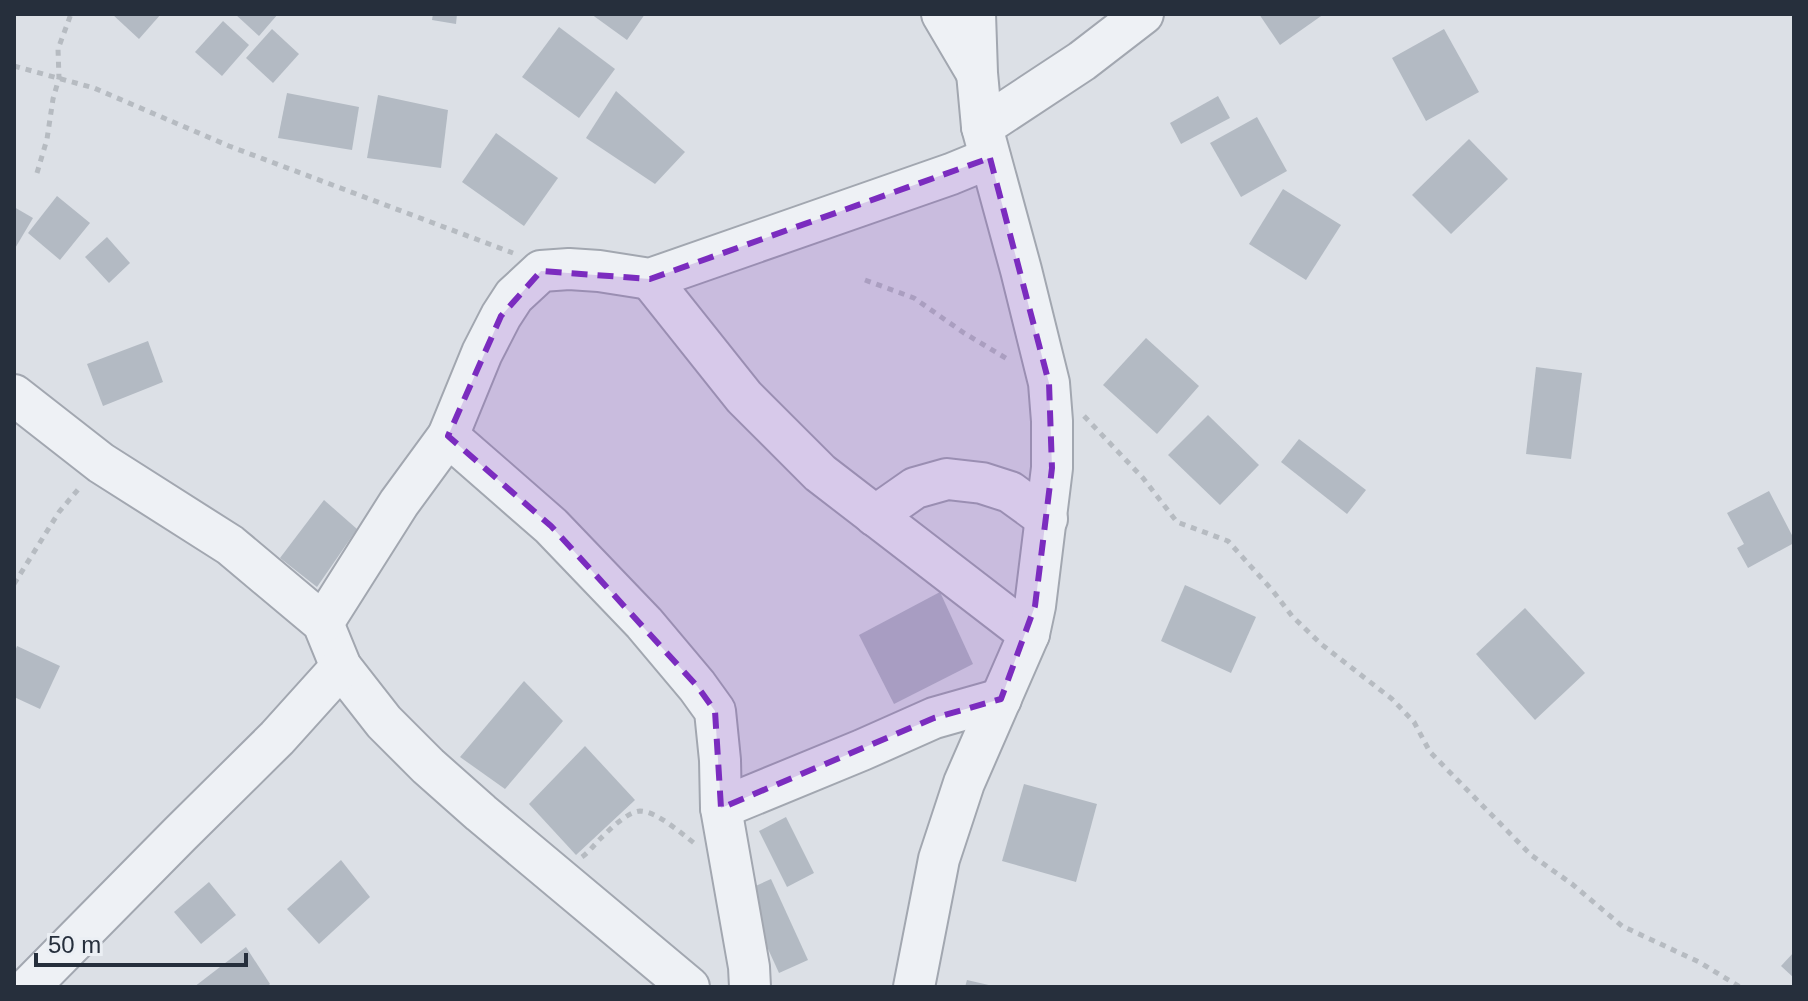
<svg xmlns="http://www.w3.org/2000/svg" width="1808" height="1001" font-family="Helvetica,sans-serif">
  <rect width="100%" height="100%" fill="#dce0e6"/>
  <g fill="#b3bac3">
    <path d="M 112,14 L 161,14 L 139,39 Z"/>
    <path d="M 235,14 L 278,14 L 259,36 Z"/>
    <path d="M 433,14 L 457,14 L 456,24 L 432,20 Z"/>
    <path d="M 591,14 L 645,14 L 627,40 Z"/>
    <path d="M 1259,14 L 1324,14 L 1280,45 Z"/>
    <path d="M 223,21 L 249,45 L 222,76 L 195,52 Z"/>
    <path d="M 559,27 L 615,69 L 579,118 L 522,77 Z"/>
    <path d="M 272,29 L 299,54 L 273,83 L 246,58 Z"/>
    <path d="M 1444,29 L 1479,92 L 1426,121 L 1392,58 Z"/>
    <path d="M 616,91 L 685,152 L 655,184 L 586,138 Z"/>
    <path d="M 287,93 L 359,107 L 352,150 L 278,138 Z"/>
    <path d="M 378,95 L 448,110 L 441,168 L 367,158 Z"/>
    <path d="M 1218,96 L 1230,118 L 1181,144 L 1170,123 Z"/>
    <path d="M 1257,117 L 1287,171 L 1241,197 L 1210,143 Z"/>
    <path d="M 496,133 L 558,178 L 524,226 L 462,182 Z"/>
    <path d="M 1469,139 L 1508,179 L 1451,234 L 1412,195 Z"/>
    <path d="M 1283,189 L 1341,225 L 1306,280 L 1249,244 Z"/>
    <path d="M 57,196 L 90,223 L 60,260 L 28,233 Z"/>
    <path d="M 14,207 L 33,218 L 14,250 Z"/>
    <path d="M 107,237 L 130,263 L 109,283 L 85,257 Z"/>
    <path d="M 1146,338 L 1199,386 L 1157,434 L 1103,385 Z"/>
    <path d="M 148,341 L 163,382 L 103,406 L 87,364 Z"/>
    <path d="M 1536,367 L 1582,373 L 1571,459 L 1526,454 Z"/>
    <path d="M 1208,415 L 1259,465 L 1220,505 L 1168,455 Z"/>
    <path d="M 1299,439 L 1366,490 L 1347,514 L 1281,462 Z"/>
    <path d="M 1769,491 L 1794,539 L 1794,543 L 1748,568 L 1737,548 L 1744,544 L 1727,513 Z"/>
    <path d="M 324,500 L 357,529 L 317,587 L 280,558 Z"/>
    <path d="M 1185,585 L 1256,617 L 1231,673 L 1161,641 Z"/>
    <path d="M 940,592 L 973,664 L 894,704 L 859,635 Z"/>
    <path d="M 1525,608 L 1585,673 L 1535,720 L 1476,654 Z"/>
    <path d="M 17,646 L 60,666 L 40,709 L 14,697 L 14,654 Z"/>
    <path d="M 524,681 L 563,721 L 505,789 L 460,757 Z"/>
    <path d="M 585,746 L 635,800 L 576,855 L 529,804 Z"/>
    <path d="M 1024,784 L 1097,804 L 1076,882 L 1002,861 Z"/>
    <path d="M 786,817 L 814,873 L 787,887 L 759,831 Z"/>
    <path d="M 341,860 L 370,897 L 319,944 L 287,909 Z"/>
    <path d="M 771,879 L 808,960 L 779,973 L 742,892 Z"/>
    <path d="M 209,882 L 236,915 L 201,944 L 174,912 Z"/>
    <path d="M 246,947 L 270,984 L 267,987 L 194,987 Z"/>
    <path d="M 1794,952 L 1794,978 L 1781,966 Z"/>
    <path d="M 967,980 L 993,986 L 993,987 L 965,987 Z"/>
  </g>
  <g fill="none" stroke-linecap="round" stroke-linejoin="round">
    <defs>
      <g id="minor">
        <path d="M 942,14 L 975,70"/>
        <path d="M 982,127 L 1082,61 L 1143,14"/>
        <path d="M 650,279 L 744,397 L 820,473 L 1029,634"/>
        <path d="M 14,395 L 101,463 L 230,545 L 323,623 L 341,667 L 384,722 L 428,766 L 481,813 L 689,987"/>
        <path d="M 448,436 L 551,526 L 644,623 L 697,686 L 715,711 L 720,760 L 721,808 L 749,967 L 750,987"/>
        <path d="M 875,516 L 915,488 L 947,479 L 982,483 L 1010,492 L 1047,519"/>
        <path d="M 323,623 L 399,503 L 448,436 L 482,353 L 501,316 L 514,296 L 541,271 L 569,269 L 599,271 L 650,279 L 951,174 L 990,158"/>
        <path d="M 721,808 L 862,750 L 934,718 L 1001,699"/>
        <path d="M 29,987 L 180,834 L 277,738 L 341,667"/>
        <path d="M 914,987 L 939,859 L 964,783 L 1029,634 L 1035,606 L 1052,468 L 1052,421 L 1049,383 L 1021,270 L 982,127 L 977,73 L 975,14"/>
      </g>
    </defs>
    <use href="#minor" stroke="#a2a7b0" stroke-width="44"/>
    <g stroke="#b6bbc1" stroke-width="5" stroke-dasharray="6 6" stroke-linecap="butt">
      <path d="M 14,66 L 94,88 L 229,146 L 513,253"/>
      <path d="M 37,173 L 47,139 L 53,99 L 59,78 L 58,49 L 71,14"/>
      <path d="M 865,280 L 914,298 L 964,333 L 1009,360"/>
      <path d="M 1084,416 L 1143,478 L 1177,522 L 1228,541 L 1273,591 L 1292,616 L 1321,644 L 1392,699 L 1414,722 L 1430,752 L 1531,855 L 1572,884 L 1622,926 L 1699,962 L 1740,987"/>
      <path d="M 14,584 L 59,512 L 81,486"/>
      <path d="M 582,857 C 589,852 594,845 600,839 C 609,830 627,812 640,811 C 656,811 681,833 694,843"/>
    </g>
    <use href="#minor" stroke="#eef1f5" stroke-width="40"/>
  </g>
  <path fill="#7b2cbf" fill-opacity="0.2" stroke="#7b2cbf" stroke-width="6" stroke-dasharray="16 10" stroke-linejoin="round" d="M 990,158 L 1049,383 L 1052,468 L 1035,606 L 1001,699 L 934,718 L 721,808 L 715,711 L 697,686 L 551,526 L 448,436 L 501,316 L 541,271 L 650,279 Z"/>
  <rect width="1808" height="1001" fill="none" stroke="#262f3c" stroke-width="32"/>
  <path d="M36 953v12h210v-12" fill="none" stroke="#262f3c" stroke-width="4"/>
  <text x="48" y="953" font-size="24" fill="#262f3c" stroke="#ebeff4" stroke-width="6" paint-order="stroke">50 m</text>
</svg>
